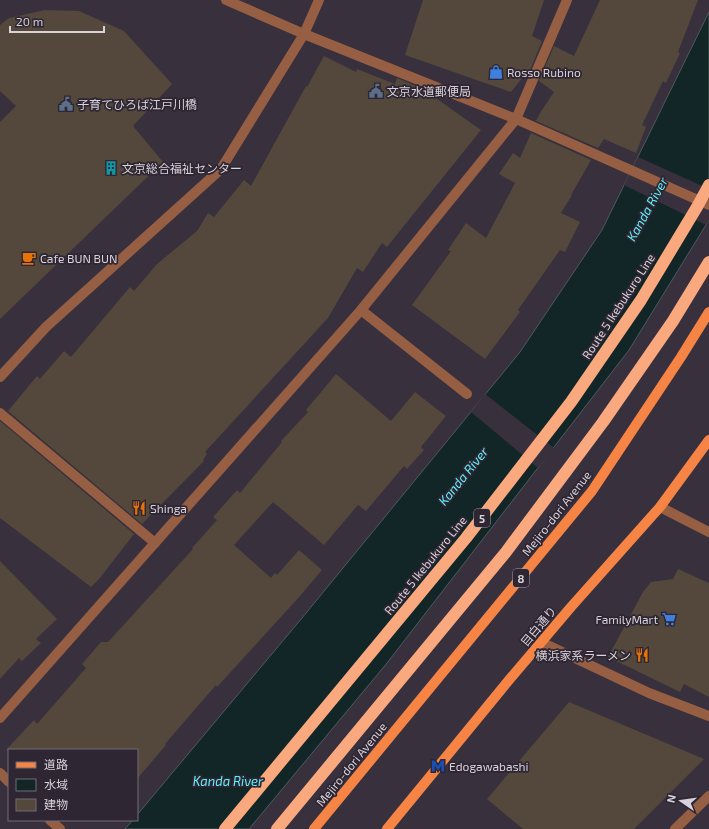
<svg xmlns="http://www.w3.org/2000/svg" width="709" height="829" font-family="'Exo 2','Noto Sans JP',sans-serif">
  <rect width="100%" height="100%" fill="#38303d"/>
  <path fill="#132627" stroke="#4e5a5d" d="M 709,12 L 709,220 L 629,350 L 387,663 L 249,829 L 125,829 L 133,820 L 137,820 L 137,815 L 302,618 L 520,352 L 602,230 Z"/>
  <g fill="#38303d">
    <path d="M 638,157 L 709,189 L 709,220 L 706,225 L 624,185 Z"/>
    <path d="M 485,394 L 554,448 L 538,468 L 471,412 Z"/>
  </g>
  <g fill="#53483b">
    <path d="M 423,0 L 544,0 L 532,36 L 542,41 L 529,73 L 527,72 L 511,92 L 405,55 Z"/>
    <path d="M 600,0 L 698,0 L 678,52 L 680,53 L 666,83 L 663,81 L 642,125 L 646,127 L 636,153 L 604,139 L 598,148 L 536,121 L 540,113 L 554,92 L 539,81 L 554,46 L 574,56 Z"/>
    <path d="M 45,10 L 79,11 L 124,31 L 172,84 L 133,126 L 163,162 L 0,319 L 0,122 L 16,106 L 0,91 L 0,25 L 9,18 Z"/>
    <path d="M 324,56 L 356,72 L 357,69 L 395,84 L 397,78 L 423,89 L 481,130 L 387,247 L 382,243 L 363,272 L 357,268 L 328,318 L 205,452 L 207,454 L 203,460 L 204,461 L 142,524 L 8,411 L 37,376 L 40,379 L 64,351 L 71,357 L 130,287 L 134,291 L 157,264 L 197,231 L 208,213 L 214,217 L 244,180 L 251,186 L 306,86 L 307,87 Z"/>
    <path d="M 531,133 L 591,160 L 571,195 L 572,195 L 561,213 L 580,222 L 565,252 L 560,250 L 518,310 L 520,312 L 485,359 L 412,305 L 451,251 L 448,250 L 466,223 L 486,238 L 515,183 L 499,174 L 513,153 L 520,158 Z"/>
    <path d="M 336,374 L 391,421 L 415,392 L 446,416 L 421,447 L 424,450 L 407,469 L 404,466 L 366,511 L 358,505 L 324,545 L 273,502 L 234,545 L 271,578 L 275,573 L 277,575 L 299,550 L 322,570 L 300,596 L 217,687 L 216,685 L 165,744 L 166,745 L 137,779 L 137,750 L 6,750 L 34,720 L 37,724 L 86,668 L 82,664 L 101,642 L 108,642 L 193,549 L 192,548 L 217,520 L 213,517 L 237,490 L 240,493 L 282,442 L 281,441 L 308,412 L 306,410 Z"/>
    <path d="M 0,421 L 134,534 L 99,579 L 91,587 L 0,518 Z"/>
    <path d="M 0,561 L 57,619 L 36,639 L 41,643 L 22,661 L 19,658 L 0,679 Z"/>
    <path d="M 678,569 L 709,583 L 709,697 L 684,684 L 680,692 L 608,657 L 643,592 L 651,582 L 673,579 Z"/>
    <path d="M 569,702 L 704,759 L 634,829 L 523,829 L 487,799 Z"/>
  </g>
  <g fill="none" stroke-linecap="round" stroke-linejoin="round">
    <g stroke="#965e42" stroke-width="10">
      <path d="M 226,0 L 304,34 L 516,119 L 709,205"/>
      <path d="M 361,310 L 467,394"/>
      <path d="M 0,377 L 46,327 L 221,169 L 304,34 L 319,0"/>
      <path d="M 0,413 L 155,543"/>
      <path d="M 660,507 L 709,532"/>
      <path d="M 541,642 L 649,693 L 709,716"/>
      <path d="M 0,718 L 361,310 L 516,119 L 567,0"/>
      <path d="M 0,773 L 9,782"/>
      <path d="M 50,820 L 60,829"/>
      <path d="M 675,829 L 709,796"/>
    </g>
    <g stroke="#f68445" stroke-width="10">
      <path d="M 314,829 L 592,491 L 681,357 L 709,312"/>
      <path d="M 387,829 L 509,680 L 571,607 L 660,507 L 709,440"/>
    </g>
    <path stroke="#faa87e" stroke-width="12" d="M 277,829 L 506,552 L 603,422 L 673,321 L 709,262"/>
    <path stroke="#faa87e" stroke-width="12" d="M 225,829 L 466,538 L 571,402 L 641,300 L 697,207 L 709,185"/>
  </g>
  <defs>
    <symbol id="shop-bare" viewBox="-9 -9 18 18"><path d="M-5-2.5h2.3a2.7 3.5 0 0 1 5.4 0H5L5.5 6h-11ZM-1.5-2.5h3a1.5 2.3 0 0 0-3 0Z" fill="#3f7fe0" stroke="#2e2632" stroke-width="2.5" paint-order="stroke"/></symbol>
    <symbol id="civic-bare" viewBox="-9 -9 18 18"><path d="M-.6-6.5H3V-4.5H.6V-3L4-1V1h2V6H-6V1h2V-1L-.6-3ZM-1.2 2.5V6h2.4V2.5Z" fill="#5c6f8a" stroke="#2e2632" stroke-width="2.5" paint-order="stroke"/></symbol>
    <symbol id="building-bare" viewBox="-9 -9 18 18"><path d="M-4-6H4V6H1V3H-1V6H-4ZM-2.5-4.3h1.7v1.8h-1.7ZM.8-4.3h1.7v1.8H.8ZM-2.5-1h1.7V.8h-1.7ZM.8-1h1.7V.8H.8Z" fill="#0f9aa8" stroke="#2e2632" stroke-width="2.5" paint-order="stroke"/></symbol>
    <symbol id="cafe-bare" viewBox="-9 -9 18 18"><path d="M-5.5-4.5H6V0H3Q3 3.5 0 3.5H-2.5Q-5.5 3.5-5.5 0ZM3-3.2v2h1.7v-2ZM-6 4.5H4V6H-6Z" fill="#e8710a" stroke="#2e2632" stroke-width="2.5" paint-order="stroke"/></symbol>
    <symbol id="restaurant-bare" viewBox="-9 -9 18 18"><path d="M-5-6h1v4h1v-4h1v4h1v-4h1v5L-1.5 .5V6h-2V.5L-5-1ZM5-6V6H3V1.5H1.5Q1.5-4 5-6Z" fill="#e8710a" stroke="#2e2632" stroke-width="2.5" paint-order="stroke"/></symbol>
    <symbol id="supermarket-bare" viewBox="-9 -9 18 18"><path d="M-6-5.5h2.5l.6 2H6L4.5 2H-2.5L-4.4-4H-6ZM-1.5 3.2a1.3 1.3 0 1 0 .1 0ZM3 3.2a1.3 1.3 0 1 0 .1 0Z" fill="#3f7fe0" stroke="#2e2632" stroke-width="2.5" paint-order="stroke"/></symbol>
    <symbol id="metro-bare" viewBox="-9 -9 18 18"><path d="M-5.5 5V-5H-3L0 0L3-5H5.5V5H3V-.5L0 4L-3-.5V5Z" fill="#1a4fb4" stroke="#2e2632" stroke-width="2.5" paint-order="stroke"/></symbol>
  </defs>
  <g fill-rule="evenodd">
    <use href="#shop-bare" x="486" y="62" width="20" height="20"/>
    <use href="#civic-bare" x="366" y="81" width="20" height="20"/>
    <use href="#civic-bare" x="56" y="94" width="20" height="20"/>
    <use href="#building-bare" x="101" y="158" width="20" height="20"/>
    <use href="#cafe-bare" x="19" y="248" width="20" height="20"/>
    <use href="#restaurant-bare" x="129" y="498" width="20" height="20"/>
    <use href="#supermarket-bare" x="659" y="609" width="20" height="20"/>
    <use href="#restaurant-bare" x="632" y="645" width="20" height="20"/>
    <use href="#metro-bare" x="428" y="756" width="20" height="20"/>
  </g>
  <g text-anchor="middle" dominant-baseline="central" stroke-width="3.5" stroke-linejoin="round" paint-order="stroke">
    <g fill="#2e2632" stroke="#a59ea8" stroke-width="1">
      <rect x="474" y="509" width="16" height="18" rx="3"/>
      <rect x="513" y="569" width="16" height="18" rx="3"/>
    </g>
    <g font-size="11" font-weight="bold" fill="#d8d2da">
      <text x="482" y="518">5</text>
      <text x="521" y="578">8</text>
    </g>
    <g font-size="12" fill="#d8d2da" stroke="#2e2632" text-anchor="start">
      <text x="507" y="72">Rosso Rubino</text>
      <text x="387" y="91">文京水道郵便局</text>
      <text x="77" y="104">子育てひろば江戸川橋</text>
      <text x="122" y="168">文京総合福祉センター</text>
      <text x="40" y="258">Cafe BUN BUN</text>
      <text x="150" y="508">Shinga</text>
      <text x="658" y="619" text-anchor="end">FamilyMart</text>
      <text x="631" y="655" text-anchor="end">横浜家系ラーメン</text>
      <text x="449" y="766">Edogawabashi</text>
    </g>
    <g font-size="12" fill="#d8d2da" stroke="#2e2632">
      <text transform="translate(618 306) rotate(-57)">Route 5 Ikebukuro Line</text>
      <text transform="translate(556 513) rotate(-52)">Mejiro-dori Avenue</text>
      <text transform="translate(425 565) rotate(-51)">Route 5 Ikebukuro Line</text>
      <text transform="translate(538 626) rotate(-50)">目白通り</text>
      <text transform="translate(351 764) rotate(-51)">Mejiro-dori Avenue</text>
    </g>
    <g font-size="13" font-style="italic" fill="#5ef3fa" stroke="#2e2632">
      <text transform="translate(647 209) rotate(-61)">Kanda River</text>
      <text transform="translate(463 476) rotate(-51)">Kanda River</text>
      <text x="228" y="781">Kanda River</text>
    </g>
  </g>
  <rect x="8" y="749" width="130" height="72" fill="#2e2632" stroke="#726b75"/>
  <rect x="16" y="762" width="20" height="6" fill="#f68445" stroke="#726b75"/>
  <text x="44" y="769" font-size="12" fill="#d8d2da">道路</text>
  <rect x="16" y="779" width="20" height="12" fill="#132627" stroke="#726b75"/>
  <text x="44" y="789" font-size="12" fill="#d8d2da">水域</text>
  <rect x="16" y="799" width="20" height="12" fill="#53483b" stroke="#726b75"/>
  <text x="44" y="809" font-size="12" fill="#d8d2da">建物</text>
  <g transform="translate(681 801) rotate(283)" stroke="#2e2632" stroke-width="3" paint-order="stroke">
  <path d="M0-3L7 15L0 10L-7 15Z" fill="#d8d2da"/>
  <text y="-6" font-size="11" font-weight="bold" text-anchor="middle" fill="#d8d2da">N</text>
  </g>
  <path d="M10 26v6h94v-6" fill="none" stroke="#d8d2da" stroke-width="2"/>
  <text x="16" y="26" font-size="12" fill="#d8d2da" stroke="#2e2632" stroke-width="3" paint-order="stroke">20 m</text>
</svg>
